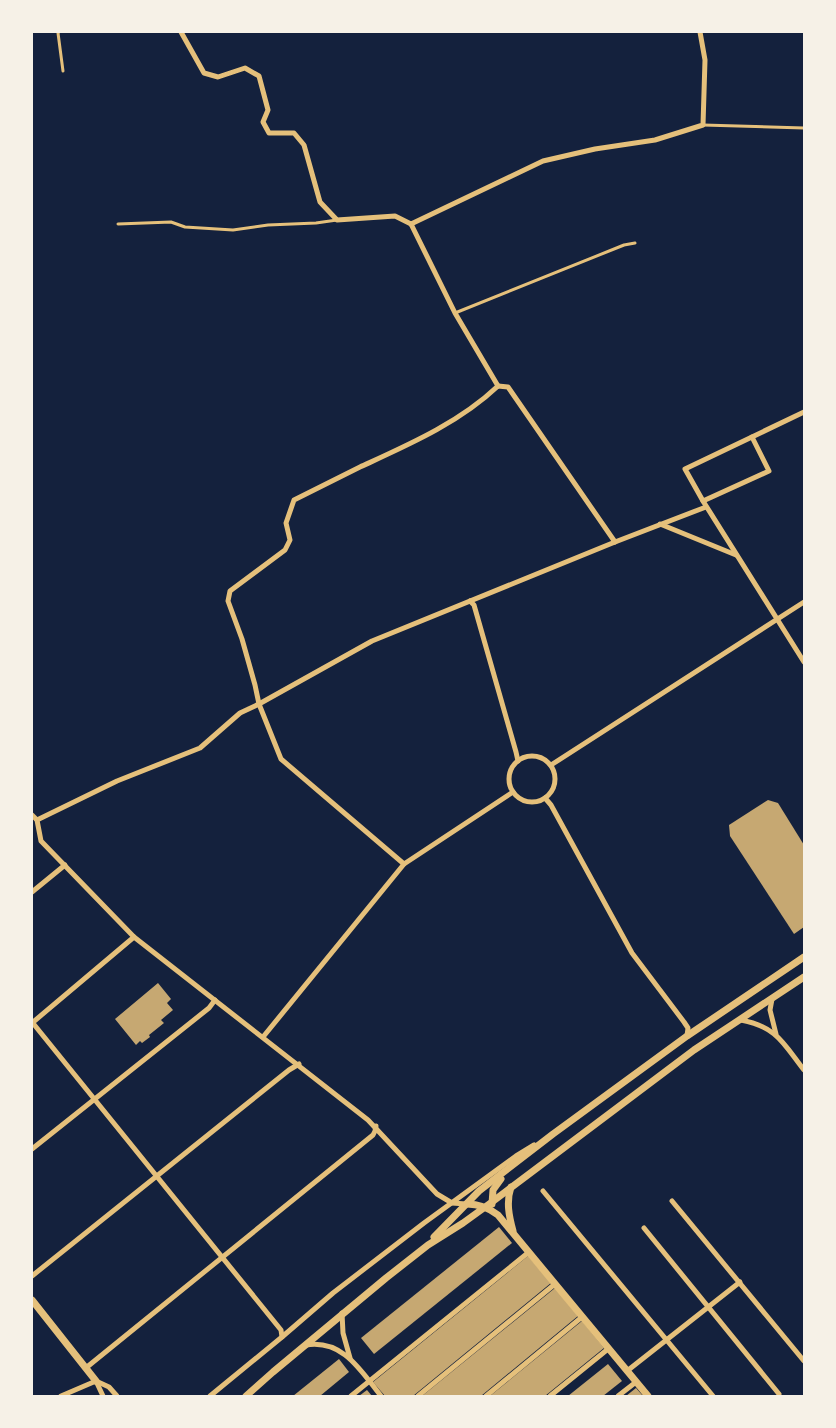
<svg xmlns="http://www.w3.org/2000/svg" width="836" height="1428" font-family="Commissioner,sans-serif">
  <rect width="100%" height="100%" fill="#14213d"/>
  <g fill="#c6a872">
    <path d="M 768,800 L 778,803 L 804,845 L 804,927 L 794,934 L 730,836 L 729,825 Z"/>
    <path d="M 158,983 L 171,999 L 167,1003 L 173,1010 L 161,1020 L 164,1023 L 149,1035 L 150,1037 L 142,1043 L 140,1041 L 136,1045 L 115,1019 Z"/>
    <path d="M 499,1227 L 512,1243 L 374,1354 L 361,1338 Z"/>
    <path d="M 528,1256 L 551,1283 L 413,1396 L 385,1396 L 373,1382 Z"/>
    <path d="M 555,1288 L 578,1316 L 481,1396 L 422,1396 Z"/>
    <path d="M 582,1321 L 604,1348 L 545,1396 L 490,1396 Z"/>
    <path d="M 339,1359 L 349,1372 L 320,1396 L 293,1396 Z"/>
    <path d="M 608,1364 L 622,1381 L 603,1396 L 568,1396 Z"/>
    <path d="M 636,1388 L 643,1396 L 626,1396 Z"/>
    <path d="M 367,1390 L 372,1396 L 359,1396 Z"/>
  </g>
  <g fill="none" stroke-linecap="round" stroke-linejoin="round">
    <g stroke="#e5c07b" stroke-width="3">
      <path d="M 59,32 L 58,33 L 63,71"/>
      <path d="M 703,125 L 804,128"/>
      <path d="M 118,224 L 171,222 L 185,227 L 233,230 L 268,225 L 316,223 L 337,220"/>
      <path d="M 455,313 L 624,245 L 635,243"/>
    </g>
    <g stroke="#e5c07b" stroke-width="5">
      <path d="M 181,32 L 204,73 L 218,77 L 245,68 L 259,76 L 268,110 L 263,122 L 269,133 L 294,133 L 304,145 L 320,202 L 337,220 L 395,216 L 411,224"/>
      <path d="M 411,224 L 543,161 L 595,149 L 655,140 L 703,125 L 705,60 L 700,32"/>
      <path d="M 411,224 L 455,313 L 498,386"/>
      <path d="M 498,386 L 508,387 L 615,542"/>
      <path d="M 804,412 L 685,469 L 703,501 L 804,662"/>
      <path d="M 703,501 L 769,471 L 752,437"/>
      <path d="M 660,524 L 736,555"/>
      <path d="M 470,601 L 474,605 L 516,752 L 518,761"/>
      <circle cx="532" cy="779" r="23"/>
      <path d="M 551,765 L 804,602"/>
      <path d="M 545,798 L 551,805 L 632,953 L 684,1022 L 688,1028 L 687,1036"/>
      <path d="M 32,815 L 37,820 L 41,841 L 134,937 L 368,1120 L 437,1194 L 452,1203 L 466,1204"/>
      <path d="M 37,820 L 117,781 L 200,748 L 240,713 L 259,704 L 372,641 L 615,542 L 706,507"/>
      <path d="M 404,864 L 281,759 L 259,704 L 255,685 L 242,639 L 228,601 L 230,591 L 285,550 L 290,540 L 286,523 L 294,500 C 316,489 338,478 360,467 C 408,445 459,423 498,386"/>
      <path d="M 32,892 L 65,865"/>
      <path d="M 772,999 L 770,1010 L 776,1034"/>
      <path d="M 741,1020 C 777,1027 783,1043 804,1070"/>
      <path d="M 32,1022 L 281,1330 L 282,1337"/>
      <path d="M 32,1023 L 134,937"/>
      <path d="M 263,1037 L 404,864 L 513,792"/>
      <path d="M 32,1149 L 209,1008 L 215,1000"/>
      <path d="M 543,1191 L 713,1396"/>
      <path d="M 672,1201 L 804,1361"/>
      <path d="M 644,1228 L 779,1394"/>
      <path d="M 32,1276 L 289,1070 L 299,1064"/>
      <path d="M 342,1313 L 343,1333 L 350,1358"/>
      <path d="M 306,1345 C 343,1339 361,1371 381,1396"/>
      <path d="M 87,1367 L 373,1135 L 375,1131 L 376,1126"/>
      <path d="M 627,1371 L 740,1282"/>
      <path d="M 96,1381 L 109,1387 L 117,1396"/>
      <path d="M 96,1381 L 103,1396"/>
      <path d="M 61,1396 L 96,1381"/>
      <path d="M 210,1396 L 282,1337 L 333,1293 L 424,1223 L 516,1156 L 534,1145"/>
      <path d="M 351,1396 L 529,1252"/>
      <path d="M 418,1396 L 555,1284"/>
      <path d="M 486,1396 L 582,1317"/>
      <path d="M 550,1396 L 608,1349"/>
      <path d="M 618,1396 L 636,1382"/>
    </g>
    <g stroke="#e5c07b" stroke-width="7">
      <path d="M 511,1187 C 506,1202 509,1216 513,1231"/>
      <path d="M 467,1204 C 479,1204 489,1208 498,1215 L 648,1396"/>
      <path d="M 492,1204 L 493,1190 L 501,1179"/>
      <path d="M 434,1237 L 479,1191 L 553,1134 L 687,1036 L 804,957"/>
      <path d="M 32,1300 L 96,1381"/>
      <path d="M 246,1396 L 273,1372 L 386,1278 L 428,1245 L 463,1223 L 492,1202 L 694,1050 L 804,977"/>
    </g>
  </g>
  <rect width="836" height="1428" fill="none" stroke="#f6f1e7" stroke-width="66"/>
</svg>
